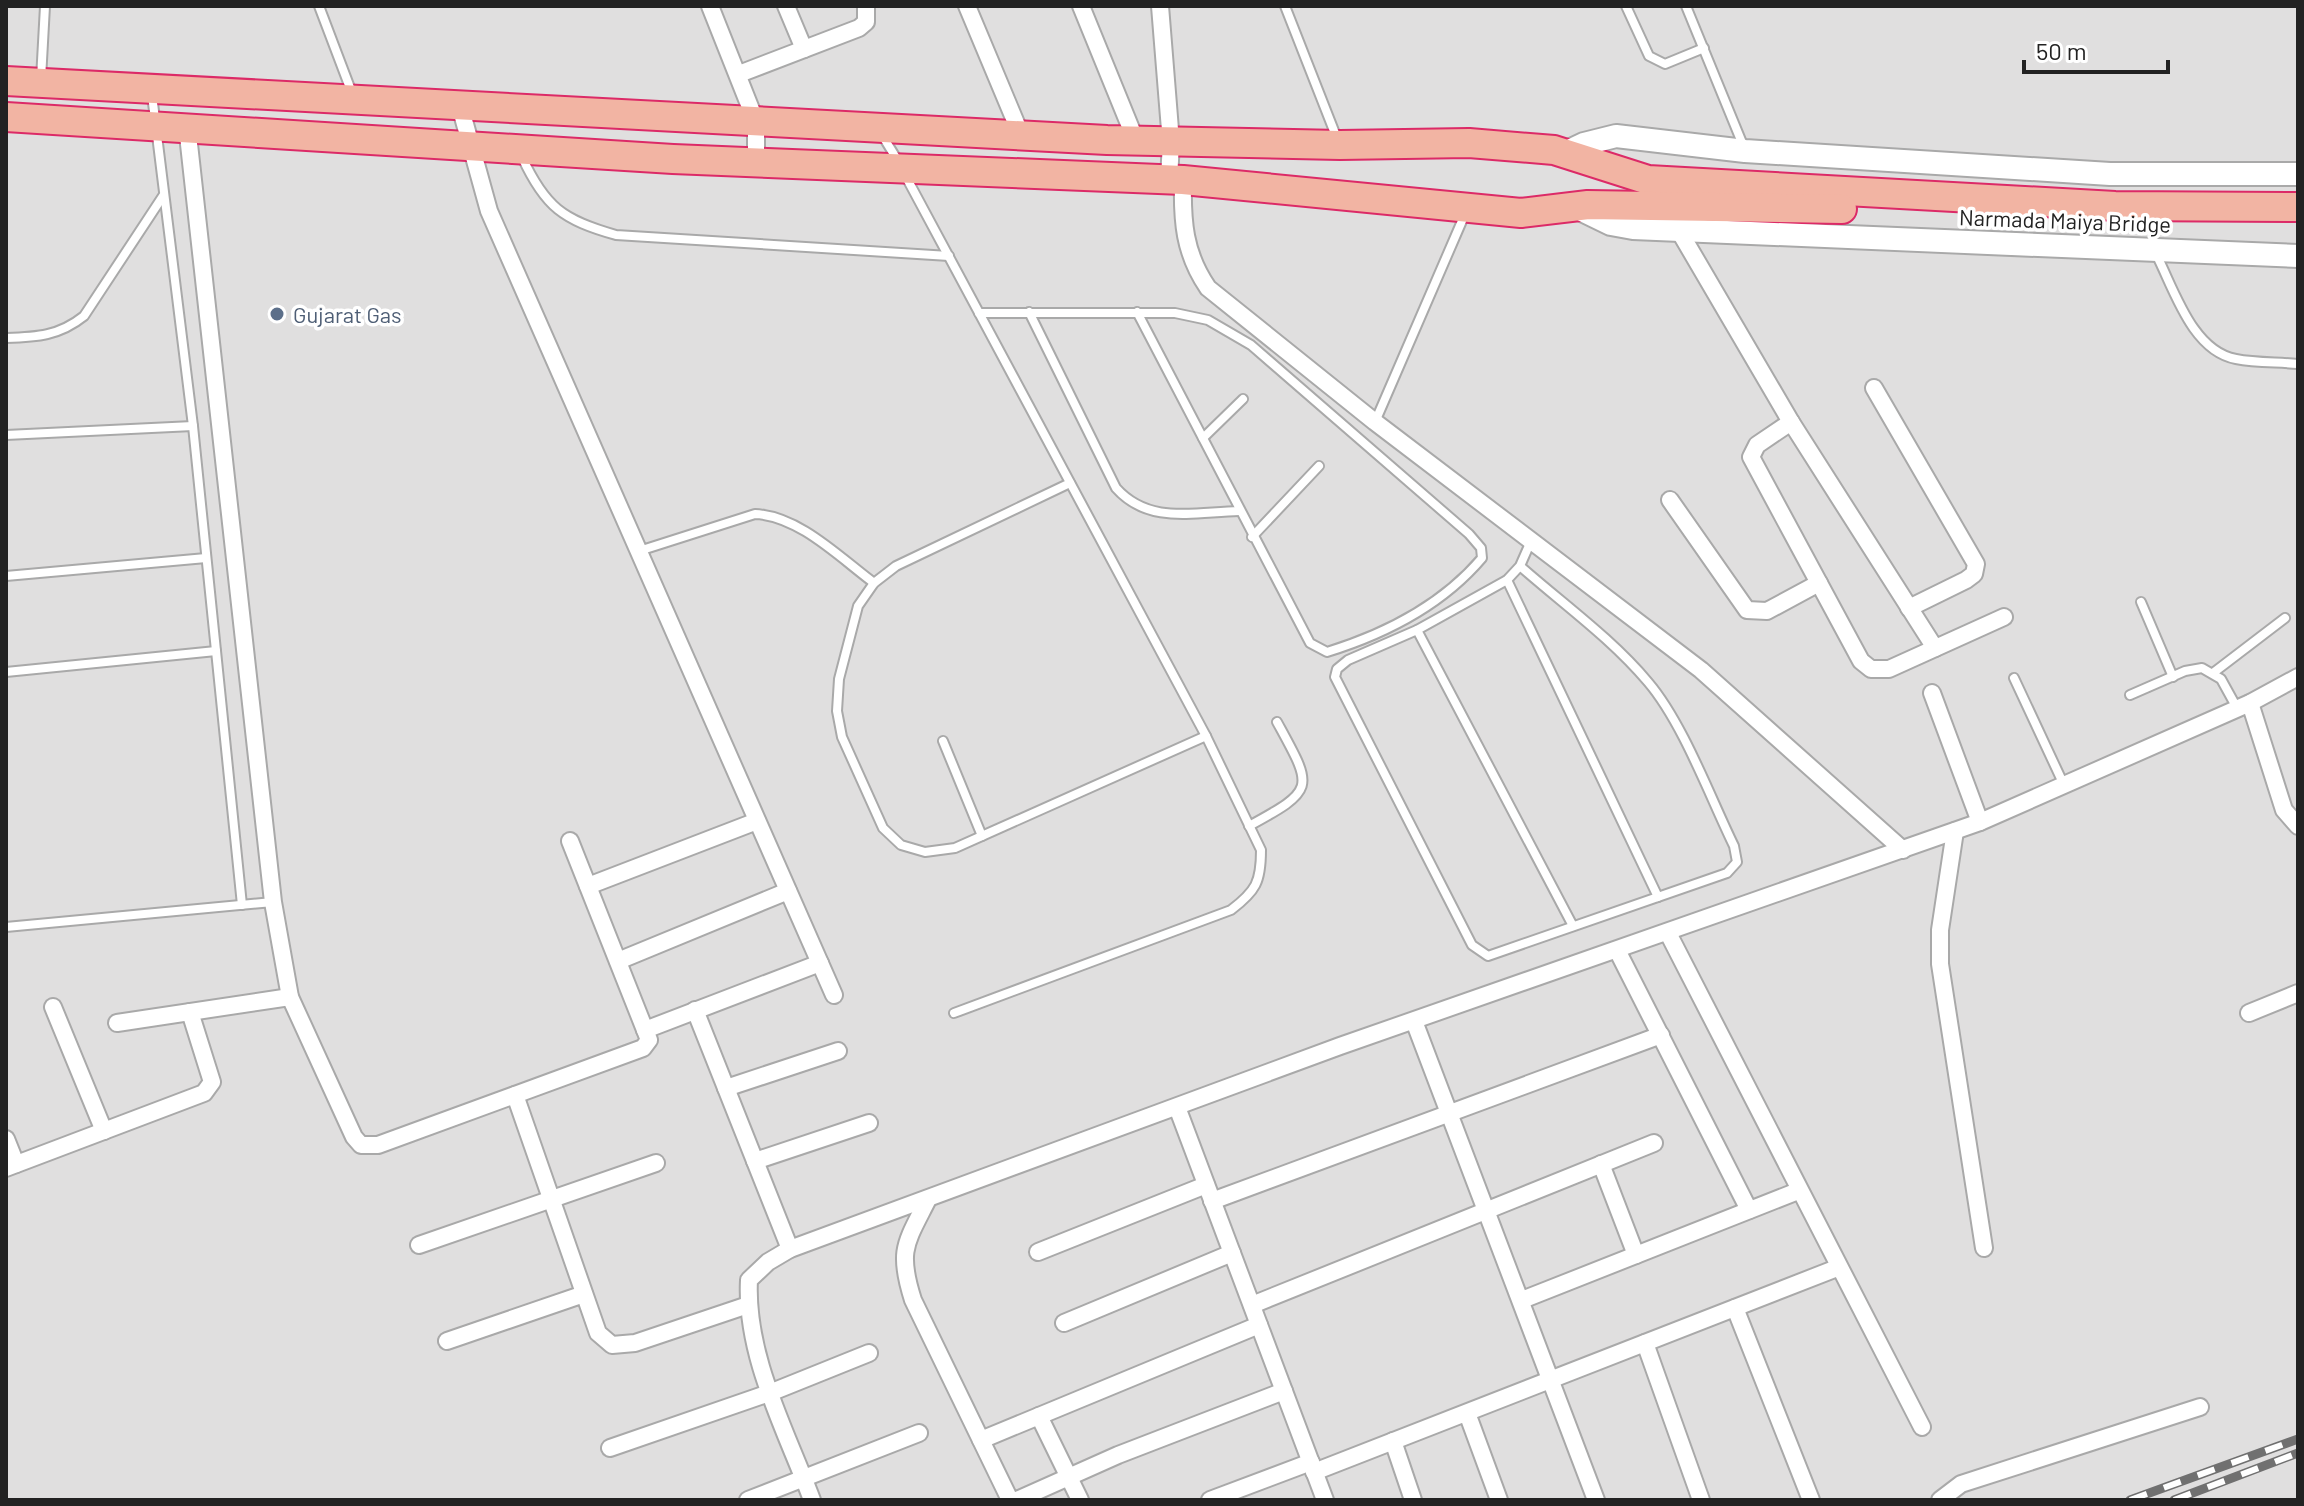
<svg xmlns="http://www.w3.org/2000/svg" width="2304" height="1506" font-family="Barlow,sans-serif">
  <rect width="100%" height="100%" fill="#f2efe9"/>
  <rect fill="#e0dfdf" x="6" y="6" width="2292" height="1494"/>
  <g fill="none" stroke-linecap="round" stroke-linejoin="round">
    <defs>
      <g id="service">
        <path d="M 319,6 L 352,93"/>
        <path d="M 1285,6 L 1338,141"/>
        <path d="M 1626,6 L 1649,56 L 1665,64 L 1704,48"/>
        <path d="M 1686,6 L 1745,150"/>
        <path d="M 41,79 L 45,6"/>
        <path d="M 152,95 L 193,426 L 242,905"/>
        <path d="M 882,135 L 898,161"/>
        <path d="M 522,157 C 545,207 563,220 616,235 L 949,256"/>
        <path d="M 904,173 L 1206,736 L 1261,850 C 1261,882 1256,891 1231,910 L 954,1013"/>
        <path d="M 2156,254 C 2174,289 2192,351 2236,359 C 2256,363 2278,362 2298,364"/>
        <path d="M 1029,312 L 1116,488 C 1149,525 1194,512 1239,511"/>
        <path d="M 979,313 L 1175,313 L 1208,320 L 1251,345 L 1469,534 L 1481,548 L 1482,558 C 1443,604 1385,634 1327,652 L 1310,643 L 1137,312"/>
        <path d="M 6,338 C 37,337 59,336 84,316 L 163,196"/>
        <path d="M 1375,422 L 1465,214"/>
        <path d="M 6,435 L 193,426"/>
        <path d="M 1203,438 L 1243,399"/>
        <path d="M 1070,483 L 896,566 L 874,583 L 858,606 L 839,679 L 837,711 L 842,737 L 883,828 L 901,845 L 925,852 L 955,848 L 1206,736"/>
        <path d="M 1252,537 L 1319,466"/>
        <path d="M 639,551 L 755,514 C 799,516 839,557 874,583"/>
        <path d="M 1520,566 C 1563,604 1611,638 1648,682 C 1683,723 1710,797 1734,846 L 1737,862 L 1727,873 L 1488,956 L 1472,945 L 1335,677 L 1337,669 L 1348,660 L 1417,630 L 1507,580 L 1520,566 L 1531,541"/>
        <path d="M 6,576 L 206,558"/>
        <path d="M 1507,580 L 1658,897"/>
        <path d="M 2141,602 L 2173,677"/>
        <path d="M 1417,630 L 1573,926"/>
        <path d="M 6,672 L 216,651"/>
        <path d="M 2213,673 L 2285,618"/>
        <path d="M 2014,678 L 2064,785"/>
        <path d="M 2130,695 L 2185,671 L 2202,668 L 2221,679 L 2237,708"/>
        <path d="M 943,741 L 982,836"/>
        <path d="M 1249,826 C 1317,789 1313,788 1277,722"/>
        <path d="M 6,927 L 273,902"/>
      </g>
      <g id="minor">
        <path d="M 710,6 L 756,122 L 756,162"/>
        <path d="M 786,6 L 804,49"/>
        <path d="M 967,6 L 1021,135"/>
        <path d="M 1081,6 L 1136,141"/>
        <path d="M 1160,6 L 1171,142 L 1169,179"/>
        <path d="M 739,74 L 859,28 L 866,22 L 866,6"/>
        <path d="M 460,106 L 489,211 L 834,995"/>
        <path d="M 187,126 L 273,902 L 290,997 L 354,1137 L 361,1145 L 378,1145 L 643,1048 L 649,1040 L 570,841"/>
        <path d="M 1183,180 C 1182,221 1184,253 1208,288 L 1375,422 L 1701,670 L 1903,850"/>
        <path d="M 1678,229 L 1791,422 L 1935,648"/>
        <path d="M 1874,388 L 1976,564 L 1974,574 L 1966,580 L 1909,608"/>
        <path d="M 1791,422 L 1757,445 L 1751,457 L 1861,661 L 1871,669 L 1889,669 L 2004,617"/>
        <path d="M 1670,500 L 1747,610 L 1767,611 L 1819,583"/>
        <path d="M 1932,693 L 1980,822"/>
        <path d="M 2250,703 L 2284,810 L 2298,826"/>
        <path d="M 1955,831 L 1940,930 L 1940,964 L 1984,1248"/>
        <path d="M 588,886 L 757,821"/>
        <path d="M 1668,933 L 1922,1427"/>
        <path d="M 1617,950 L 1749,1210"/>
        <path d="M 618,961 L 788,891"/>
        <path d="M 53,1007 L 104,1131"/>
        <path d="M 695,1010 L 790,1249"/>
        <path d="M 2249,1013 L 2298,993"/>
        <path d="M 1414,1021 L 1596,1500"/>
        <path d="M 117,1023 L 290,997"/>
        <path d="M 645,1030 L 820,963"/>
        <path d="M 726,1088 L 838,1051"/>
        <path d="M 515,1095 L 598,1333 L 612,1345 L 635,1343 L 748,1305"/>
        <path d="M 1177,1107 L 1325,1500"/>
        <path d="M 6,1139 L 16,1164"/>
        <path d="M 755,1161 L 869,1123"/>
        <path d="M 1601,1164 L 1636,1255"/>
        <path d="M 6,1168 L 204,1093 L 212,1082 L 190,1012"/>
        <path d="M 928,1199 C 906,1243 897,1250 913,1300 L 1010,1500"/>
        <path d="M 1212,1201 L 1661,1035"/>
        <path d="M 419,1245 L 656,1163"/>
        <path d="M 1038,1252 L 1206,1185"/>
        <path d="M 1522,1300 L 1798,1191"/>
        <path d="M 1252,1305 L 1654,1143"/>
        <path d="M 1735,1308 L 1811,1500"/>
        <path d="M 1064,1323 L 1232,1253"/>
        <path d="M 447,1341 L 584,1294"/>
        <path d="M 1645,1343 L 1701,1500"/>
        <path d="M 1467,1413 L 1499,1500"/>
        <path d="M 1039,1416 L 1080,1500"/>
        <path d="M 981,1440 L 1259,1325"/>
        <path d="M 1393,1441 L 1413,1500"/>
        <path d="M 610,1448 L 772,1392 L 869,1353"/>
        <path d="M 1314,1472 L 1837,1268"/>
        <path d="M 748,1500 L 919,1433"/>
        <path d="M 812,1500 C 786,1430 745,1356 749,1280 L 768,1262 L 790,1249 L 1340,1046 L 1980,822 L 2250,703 L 2298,677"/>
        <path d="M 1017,1500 L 1118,1455 L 1284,1391"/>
        <path d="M 1210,1500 L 1311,1462"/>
        <path d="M 1940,1500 L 1961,1484 L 2200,1407"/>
      </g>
      <g id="tertiary">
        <path d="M 1565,153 L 1584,144 L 1616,136 L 1745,151 L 2110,174 L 2298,174"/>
        <path d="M 1576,207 L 1611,224 L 1633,228 L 2298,256"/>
      </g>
      <g id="trunk">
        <path d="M 6,81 L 1107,140 L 1340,145 L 1469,143 L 1554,150 L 1648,180 L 2115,206 L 2298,207"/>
        <path d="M 6,117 L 673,159 L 1183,180 L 1521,213 L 1588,205 L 1842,209"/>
      </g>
    </defs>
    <use href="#service" stroke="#a9a9a9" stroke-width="12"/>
    <use href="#minor" stroke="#a9a9a9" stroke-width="20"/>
    <use href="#tertiary" stroke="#a9a9a9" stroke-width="26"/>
    <use href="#trunk" stroke="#dc2a67" stroke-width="32"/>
    <use href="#service" stroke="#fff" stroke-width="8"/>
    <use href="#minor" stroke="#fff" stroke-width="16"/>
    <use href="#tertiary" stroke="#fff" stroke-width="22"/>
    <use href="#trunk" stroke="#f2b4a3" stroke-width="28"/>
    <defs>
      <g id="rail">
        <path d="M 2130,1500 L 2298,1439"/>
        <path d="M 2174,1500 L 2298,1453"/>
      </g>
    </defs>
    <use href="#rail" stroke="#707070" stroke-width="9"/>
    <use href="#rail" stroke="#fff" stroke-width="6" stroke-dasharray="18" stroke-linecap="butt"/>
  </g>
  <circle fill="#5c6f8a" stroke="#fff" stroke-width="3" cx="277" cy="314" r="8"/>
  <g text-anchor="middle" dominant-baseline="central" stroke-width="7" stroke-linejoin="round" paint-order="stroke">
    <g font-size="22" fill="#222" stroke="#fff">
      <text transform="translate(2065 220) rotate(2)">Narmada Maiya Bridge</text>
    </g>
    <g font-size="22" fill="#4e5e75" stroke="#fff" text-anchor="start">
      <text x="293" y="314">Gujarat Gas</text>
    </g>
  </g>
  <rect width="2304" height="1506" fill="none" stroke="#222222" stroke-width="16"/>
  <path d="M2024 60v12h144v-12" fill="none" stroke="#222222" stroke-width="4"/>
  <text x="2036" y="60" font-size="24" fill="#222222" stroke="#ffffff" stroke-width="6" paint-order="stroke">50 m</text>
</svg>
